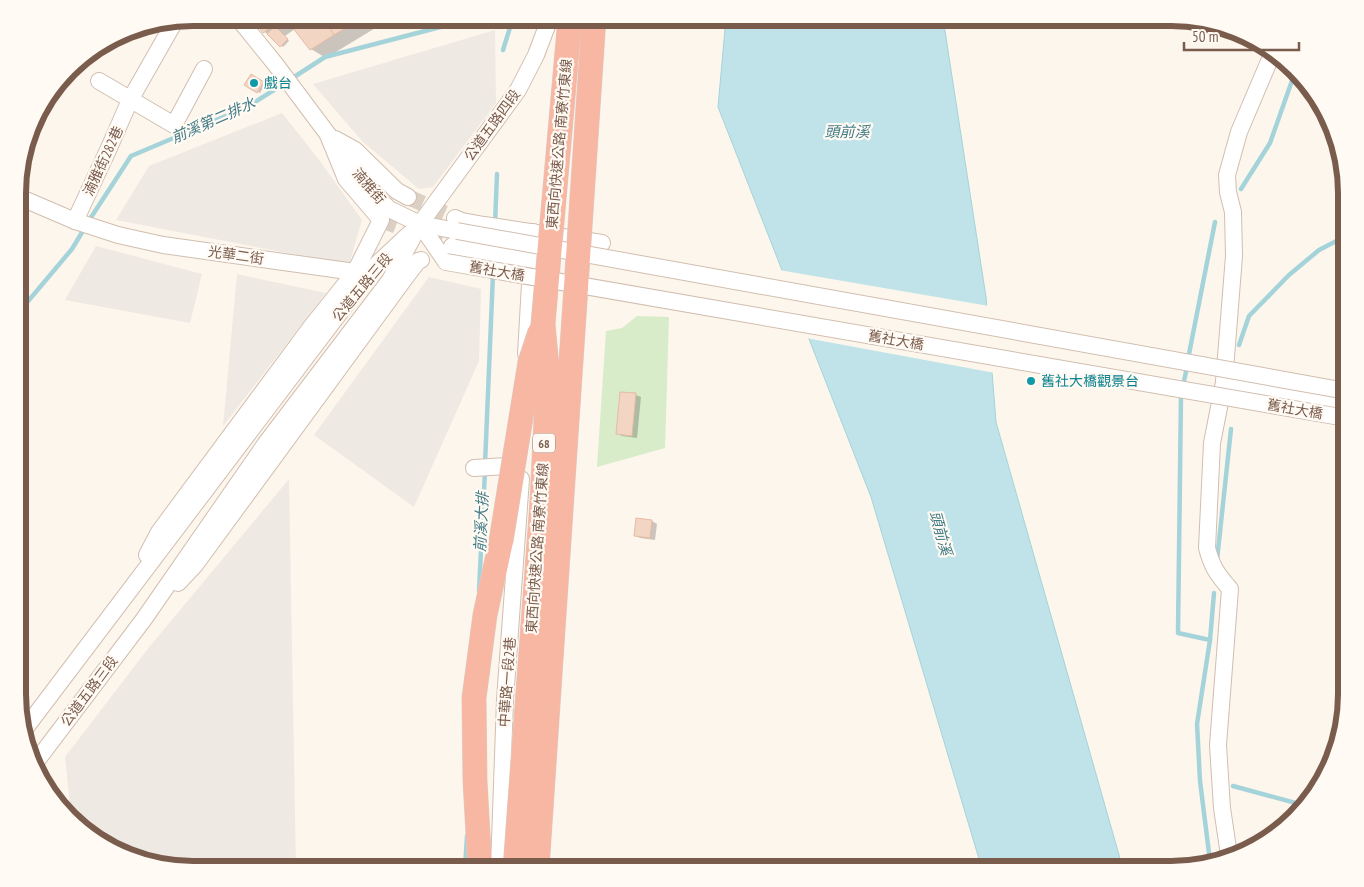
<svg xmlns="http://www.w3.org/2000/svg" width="1364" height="887" font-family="'PT Sans Narrow','Noto Sans TC',sans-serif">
  <rect width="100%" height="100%" fill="#fdf6ec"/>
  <g fill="#efe9e4">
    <path d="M 495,30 L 496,103 L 433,187 L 419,189 L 362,141 L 313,84 Z"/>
    <path d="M 282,113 L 320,161 L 362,220 L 349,265 L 116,220 L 149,166 Z"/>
    <path d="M 96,246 L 202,274 L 190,323 L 65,300 Z"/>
    <path d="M 237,274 L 326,293 L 223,426 Z"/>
    <path d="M 429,277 L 481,289 L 479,361 L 414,507 L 314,435 Z"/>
    <path d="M 289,479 L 296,869 L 193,869 L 137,860 L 95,840 L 71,814 L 65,757 L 150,646 Z"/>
  </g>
  <path fill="#d8ecc9" d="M 637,316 L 669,317 L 665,448 L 597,467 L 606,331 L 622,328 Z"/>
  <path fill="#bfe3e8" stroke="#a5d3da" d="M 726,18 L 943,18 L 986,297 L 996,422 L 1123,869 L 982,869 L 871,497 L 718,107 Z"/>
  <path fill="#fdf6ec" d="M 779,270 L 989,306 L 995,373 L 806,338 Z"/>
  <g fill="#0003">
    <path d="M 254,18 L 408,18 L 390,28 L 382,24 L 326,58 L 311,49 L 295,29 L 285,36 L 289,41 L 283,47 L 270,35 L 264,32 Z"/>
    <path d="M 251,76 L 265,84 L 260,93 L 246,85 Z"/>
    <path d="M 636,395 L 641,397 L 637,438 L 622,436 L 617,433 Z"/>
    <path d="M 637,520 L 652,521 L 657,524 L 655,540 L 640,538 L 635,535 Z"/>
  </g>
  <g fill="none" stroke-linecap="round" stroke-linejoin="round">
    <g stroke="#a5d3da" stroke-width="4.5">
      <path d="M 503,50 L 513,18"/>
      <path d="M 291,79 L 325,57 L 475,18"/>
      <path d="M 1241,189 L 1270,143 L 1294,75"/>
      <path d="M 88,222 L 131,156 L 247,107 L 285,83"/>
      <path d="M 495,224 L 497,174"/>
      <path d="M 19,312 L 72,249 L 84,229"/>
      <path d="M 1239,345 L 1249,316 L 1289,275 L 1319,250 L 1346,236"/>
      <path d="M 1188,359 L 1215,222"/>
      <path d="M 1183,386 L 1187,367"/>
      <path d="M 1181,394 L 1178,633 L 1210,640 L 1197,724 L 1200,781 L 1210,861"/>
      <path d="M 485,464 L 493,274"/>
      <path d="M 1217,560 L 1231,429"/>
      <path d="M 479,591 L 485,471"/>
      <path d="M 1210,640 L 1214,593"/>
      <path d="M 1233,786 L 1303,805"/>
      <path d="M 465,869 L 467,836"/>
    </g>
  </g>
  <g fill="#f3d5c3" stroke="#e6bba3">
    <path d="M 253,18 L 283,18 L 263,33 Z"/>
    <path d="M 296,18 L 324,18 L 334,35 L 310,50 L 289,23 Z"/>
    <path d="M 324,18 L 352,18 L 354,23 L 334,35 Z"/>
    <path d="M 275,26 L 288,39 L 280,47 L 267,34 Z"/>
    <path d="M 251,74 L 264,82 L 257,93 L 244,85 Z"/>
    <path d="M 620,392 L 636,393 L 632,436 L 616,434 Z"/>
    <path d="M 636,518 L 652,520 L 650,538 L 634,536 Z"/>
  </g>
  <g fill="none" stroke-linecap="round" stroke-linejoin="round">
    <g stroke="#dcd0c4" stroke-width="16" stroke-dasharray="16 8" stroke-linecap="butt">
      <path d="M 408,197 L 455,218"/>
      <path d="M 381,220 L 452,246"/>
    </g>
    <defs>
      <g id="minor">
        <path d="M 238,18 L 276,65 L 365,184 L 389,209 L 420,224 L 457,231"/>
        <path d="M 99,81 L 174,125 L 204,69"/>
        <path d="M 335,139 L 355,150 L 397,191 L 408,197"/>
        <path d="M 19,197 L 75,221 L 118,235 L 163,245 L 355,272"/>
        <path d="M 455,218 L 462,221 L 484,225 L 602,243"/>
        <path d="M 75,221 L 109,148 L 130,100 L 175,21"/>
        <path d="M 420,224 L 446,262"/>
        <path d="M 452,246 L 532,261"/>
        <path d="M 526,354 L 533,232"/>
        <path d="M 1224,382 L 1346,405"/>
        <path d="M 474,468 L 507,466"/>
        <path d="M 147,555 L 159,532 L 311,327 L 355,272 L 381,220 L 346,179 L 328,135"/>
        <path d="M 178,583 L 195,565 L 408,274 L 418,261 L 421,260"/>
        <path d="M 24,730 L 375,266 L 409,234"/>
        <path d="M 35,763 L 144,619 L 266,443 L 390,280 L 420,224 L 518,90 L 536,55 L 550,18"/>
        <path d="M 1229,855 L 1222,808 L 1218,745 L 1230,589 C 1217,574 1212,567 1207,548 L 1212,443 L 1224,382 L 1234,256 L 1233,212 L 1228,192 L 1227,175 L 1239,132 L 1273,52"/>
        <path d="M 499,869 L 505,700 L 521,479"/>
      </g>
      <path id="highway" d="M 480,869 L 475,781 L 474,698 L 485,615 L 501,541"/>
    </defs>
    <use href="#minor" stroke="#d1beb0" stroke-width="18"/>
    <use href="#highway" stroke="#dad1cd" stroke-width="25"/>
    <use href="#minor" stroke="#fff" stroke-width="16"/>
    <use href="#highway" stroke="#f7b7a3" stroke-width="24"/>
    <defs>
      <g id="minor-bridge">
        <path d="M 457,231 L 1346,391"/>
        <path d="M 446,262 L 1346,418"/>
      </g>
      <g id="highway-bridge">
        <path d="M 501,541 L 530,362 L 540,332"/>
        <path d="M 515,869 L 542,501 L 548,377 L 543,324 L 570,18"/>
        <path d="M 537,869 L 594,18"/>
      </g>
    </defs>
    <use href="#minor-bridge" stroke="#d1beb0" stroke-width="18" stroke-linecap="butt"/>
    <use href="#highway-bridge" stroke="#dad1cd" stroke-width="25" stroke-linecap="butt"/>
    <use href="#minor-bridge" stroke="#fff" stroke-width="16"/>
    <use href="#highway-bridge" stroke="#f7b7a3" stroke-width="24"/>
  </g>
  <g fill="#0f9aa8" stroke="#fffaf3" stroke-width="2">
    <circle cx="254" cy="83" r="5"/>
    <circle cx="1031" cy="381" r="5"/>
  </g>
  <g text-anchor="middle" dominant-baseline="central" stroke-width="4.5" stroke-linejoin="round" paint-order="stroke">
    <rect fill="#fffaf3" stroke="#a28b7f" stroke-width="1" x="533" y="433.5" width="22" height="19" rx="4"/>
    <g font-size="12" font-weight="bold" fill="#7a5c4d">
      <text x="544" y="443">68</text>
    </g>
    <g font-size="14" fill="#0d838f" stroke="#fffaf3" text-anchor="start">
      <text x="264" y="83">戲台</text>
      <text x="1041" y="381">舊社大橋觀景台</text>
    </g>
    <g font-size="14" fill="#7a5c4d" stroke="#fffaf3">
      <text transform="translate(492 125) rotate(-54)">公道五路四段</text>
      <text transform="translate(559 144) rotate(-85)">東西向快速公路 南寮竹東線</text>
      <text transform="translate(103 161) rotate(-65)">湳雅街282巷</text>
      <text transform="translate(369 186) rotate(49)">湳雅街</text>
      <text transform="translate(236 255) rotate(8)">光華二街</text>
      <text transform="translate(497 271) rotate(10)">舊社大橋</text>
      <text transform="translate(362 287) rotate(-50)">公道五路三段</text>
      <text transform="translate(896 340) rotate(10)">舊社大橋</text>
      <text transform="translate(1295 409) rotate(10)">舊社大橋</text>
      <text transform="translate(537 548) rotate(-86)">東西向快速公路 南寮竹東線</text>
      <text transform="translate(507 682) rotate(-86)">中華路一段2巷</text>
      <text transform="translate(89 691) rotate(-53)">公道五路三段</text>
    </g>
    <g font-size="15" font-style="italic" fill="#437c86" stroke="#fffaf3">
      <text transform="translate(213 120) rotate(-24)">前溪第二排水</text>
      <text x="847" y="131">頭前溪</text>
      <text transform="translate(481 522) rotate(-87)">前溪大排</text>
      <text transform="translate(941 533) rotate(75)">頭前溪</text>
    </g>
  </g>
  <path d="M0 0H1364V887H0ZM193 26H1171A167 167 0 0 1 1338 193V694A167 167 0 0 1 1171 861H193A167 167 0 0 1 26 694V193A167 167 0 0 1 193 26Z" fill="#fffaf3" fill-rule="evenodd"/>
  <path fill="none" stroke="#7a5c4d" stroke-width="6" d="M193 26H1171A167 167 0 0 1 1338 193V694A167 167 0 0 1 1171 861H193A167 167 0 0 1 26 694V193A167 167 0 0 1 193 26Z"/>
  <path d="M1184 42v8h115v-8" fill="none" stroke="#7a5c4d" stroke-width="2.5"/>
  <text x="1192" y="42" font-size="15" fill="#7a5c4d" stroke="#fffaf3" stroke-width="4" paint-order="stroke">50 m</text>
</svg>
